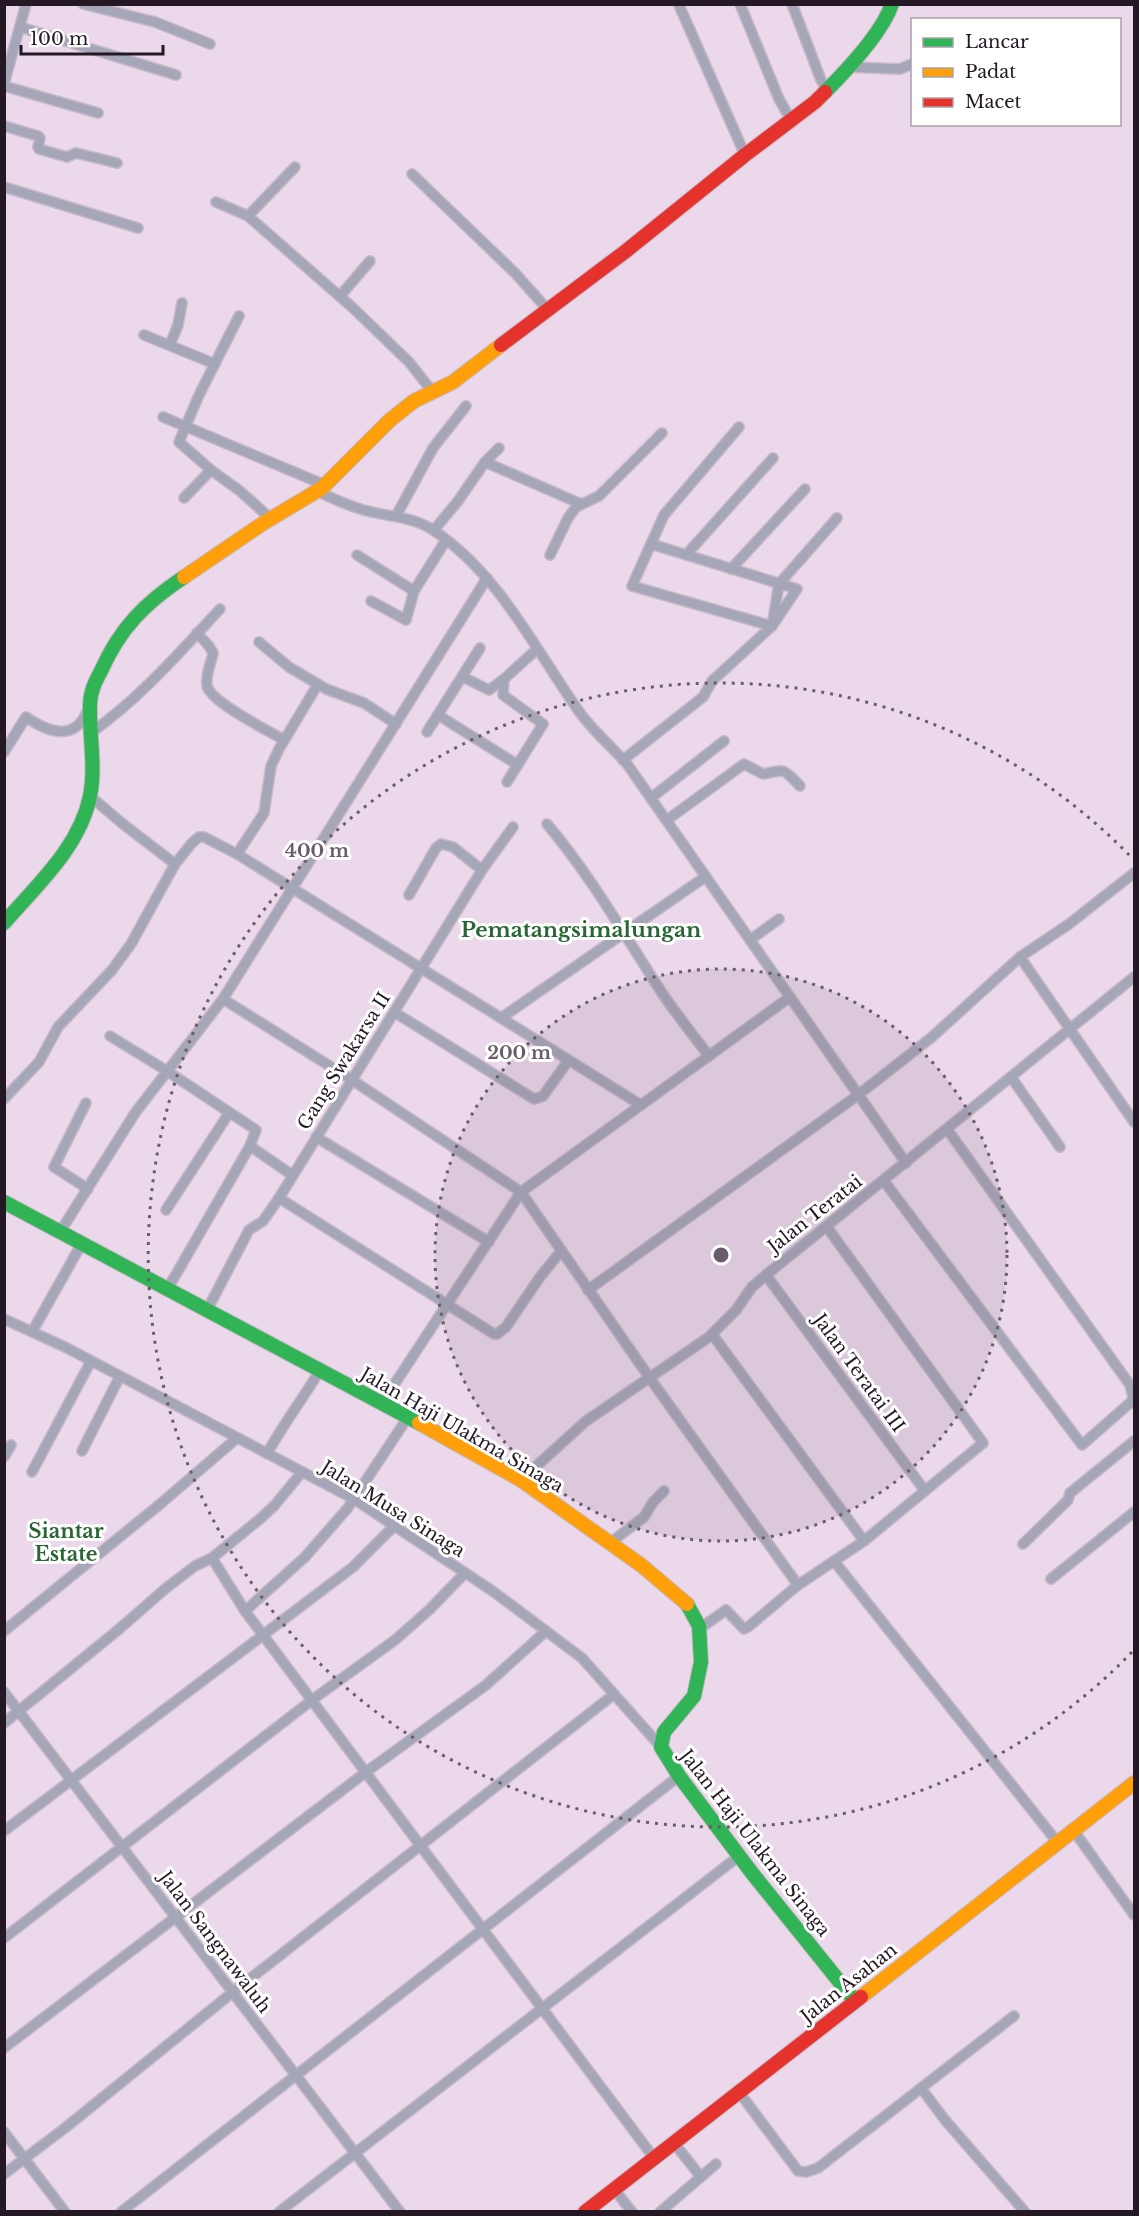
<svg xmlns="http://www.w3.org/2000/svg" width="1139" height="2216" font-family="'Libre Baskerville',serif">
  <rect width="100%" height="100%" fill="#ebd9eb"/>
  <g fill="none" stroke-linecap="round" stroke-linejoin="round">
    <defs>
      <g id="street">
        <path d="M 83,4 L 155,22 L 210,44"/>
        <path d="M 740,4 L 779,99 L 791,120"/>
        <path d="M 792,4 L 821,80 L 827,90"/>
        <path d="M 679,5 L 745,155"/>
        <path d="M 20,27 L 176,75"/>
        <path d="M 848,67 L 900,69 L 912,64"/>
        <path d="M 4,84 L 26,4"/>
        <path d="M 4,86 L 98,113"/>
        <path d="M 4,126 L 38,136 L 40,138 L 38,147 L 39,149 L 67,157 L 76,153 L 117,163"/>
        <path d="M 412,174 L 515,273 L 548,310"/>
        <path d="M 4,187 L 138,228"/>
        <path d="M 216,202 L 248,216 L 353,308 L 409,362 L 432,391"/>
        <path d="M 248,216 L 295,167"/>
        <path d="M 340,296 L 370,261"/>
        <path d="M 239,316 L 199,395 L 179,442 L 211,470 L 240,491 L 271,519"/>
        <path d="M 144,335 L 215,364"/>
        <path d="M 170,345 L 178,325 L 182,303"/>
        <path d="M 163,417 L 325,485"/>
        <path d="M 739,427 L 664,515 L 632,586 L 772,626 L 779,584 L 837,518"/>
        <path d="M 485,462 L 581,504"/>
        <path d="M 317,491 C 334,499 350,507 368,511 C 390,517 414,517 433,530 C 498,573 534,647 578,710 C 591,729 611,746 627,764 L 906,1163"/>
        <path d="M 184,498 L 211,470"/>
        <path d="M 396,516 L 433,448 L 466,406"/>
        <path d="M 434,530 L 458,501 L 485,462 L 499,448"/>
        <path d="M 357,555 L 414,591"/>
        <path d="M 550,555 L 568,518 L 576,507 L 599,496 L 662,433"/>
        <path d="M 686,555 L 773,458"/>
        <path d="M 731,569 L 805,489"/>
        <path d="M 371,601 L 406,620 L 414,591 L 446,540"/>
        <path d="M 197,633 L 209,646 L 213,653 C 211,664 205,675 207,686 C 212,703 267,730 284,740"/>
        <path d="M 259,642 L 289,667 L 326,689 L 364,703 L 396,724"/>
        <path d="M 463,677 L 489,690 L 504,679 L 537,649"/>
        <path d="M 504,679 L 503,695 L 543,724 L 507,782"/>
        <path d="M 438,715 L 518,765"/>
        <path d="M 92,732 C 141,697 179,653 220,609"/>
        <path d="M 427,732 L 480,648"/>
        <path d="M 4,752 L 26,717 C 49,733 76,742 88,709"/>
        <path d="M 623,760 L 703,697 L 712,681 L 772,626 L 797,589 L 651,544"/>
        <path d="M 90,796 L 123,824 L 175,864"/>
        <path d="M 651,798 L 724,741"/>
        <path d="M 667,820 L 744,764 L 763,774 C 787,769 782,768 800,786"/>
        <path d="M 547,824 C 591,876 625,936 662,993 C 677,1015 693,1035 709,1056"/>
        <path d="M 237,854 L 264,813 L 271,766 L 279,749 L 318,684"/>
        <path d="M 409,895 L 436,848 L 441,844 L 453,847 L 482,870"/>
        <path d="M 750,940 L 779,919"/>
        <path d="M 1020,957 L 1069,924 L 1134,873"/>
        <path d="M 223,999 L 352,1080 L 521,1192 L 649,1377 L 798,1585"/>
        <path d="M 394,1012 L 534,1099 L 543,1096 L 568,1061"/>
        <path d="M 501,1018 L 705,877"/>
        <path d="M 110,1036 L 167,1071 L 256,1130 L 250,1146 L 167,1290"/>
        <path d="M 1011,1077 L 1060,1147"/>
        <path d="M 4,1099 L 39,1062 L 58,1027 L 112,970 L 131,944 L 175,864 L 192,843 L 199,837 L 204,837 L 237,854 L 641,1105"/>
        <path d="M 86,1103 L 54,1167 L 88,1189"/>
        <path d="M 316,1137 L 489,1242"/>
        <path d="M 250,1146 L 292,1175"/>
        <path d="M 884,1181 L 1082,1445 L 1131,1402 L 1133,1397 L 1130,1385 L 947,1129"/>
        <path d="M 279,1198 L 494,1334 L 497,1334 L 506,1327 L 540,1277 L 561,1251"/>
        <path d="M 166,1210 L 229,1113"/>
        <path d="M 60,1232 L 135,1113 L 223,999 L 487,578"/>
        <path d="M 766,1275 L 925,1491"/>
        <path d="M 588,1290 L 858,1095 L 932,1037 L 1020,957 L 1134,1122"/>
        <path d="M 207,1310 L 249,1230 L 263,1221 L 279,1198 L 482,870 L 513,827"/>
        <path d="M 4,1319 L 65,1347 L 354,1499 L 494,1592 L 582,1658 L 661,1747"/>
        <path d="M 32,1332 L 82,1243"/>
        <path d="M 712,1334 L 864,1541"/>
        <path d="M 382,1403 L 521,1192 L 790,997"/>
        <path d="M 82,1451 L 120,1376"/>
        <path d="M 267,1454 C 283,1424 303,1399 320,1370"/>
        <path d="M 4,1457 L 11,1445"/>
        <path d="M 32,1472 L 91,1361"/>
        <path d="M 521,1480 L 586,1421 L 709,1337 L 736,1310 L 752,1287 L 766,1275 L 1134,977"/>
        <path d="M 610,1543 L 644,1517 L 653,1502 L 664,1491"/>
        <path d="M 1023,1544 L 1068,1500 L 1070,1493 L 1134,1441"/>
        <path d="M 212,1558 L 245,1611 L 654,2158"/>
        <path d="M 834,1561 L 1058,1843"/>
        <path d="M 1051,1579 L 1134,1512"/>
        <path d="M 245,1611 L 305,1557 L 347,1509 L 408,1417"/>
        <path d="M 699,1629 L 726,1610 L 744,1629 L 748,1627 L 798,1585 L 864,1541 L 983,1443 L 827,1227"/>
        <path d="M 4,1631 L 159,1505 L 237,1438"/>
        <path d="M 4,1692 L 400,2212"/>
        <path d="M 4,1723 L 118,1630 L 165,1589 L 195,1566 L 212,1558 L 261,1518 L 274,1506 L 302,1472"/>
        <path d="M 4,1831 L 353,1567 L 394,1526"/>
        <path d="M 1074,1831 L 1134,1915"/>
        <path d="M 4,1938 L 312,1700 L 395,1640 L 429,1610 L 465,1573"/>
        <path d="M 4,2048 L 366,1772 L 486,1685 L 546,1631"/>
        <path d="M 921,2088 L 945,2120 L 1025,2212"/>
        <path d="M 739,2092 L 798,2171 L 806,2172 L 818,2168 L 1014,2016"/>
        <path d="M 4,2132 L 65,2212"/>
        <path d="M 674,2143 L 701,2177"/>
        <path d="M 4,2174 L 65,2128 L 233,1992 L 613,1695"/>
        <path d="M 614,2189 L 632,2212"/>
        <path d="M 121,2212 L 679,1776"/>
        <path d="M 279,2212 L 739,1856"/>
        <path d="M 660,2212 L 716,2164"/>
      </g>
      <g id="fast">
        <path d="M 825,92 C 847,70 882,33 892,4"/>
        <path d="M 4,923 C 36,886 80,847 90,796 C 96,767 89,735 90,705 C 90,692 95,682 101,671 C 120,628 145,603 184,577"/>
        <path d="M 4,1202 L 419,1423"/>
        <path d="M 687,1604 L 699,1626 L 701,1662 L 694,1696 L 664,1732 L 661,1747 L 679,1776 L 752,1873 L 855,2001"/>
      </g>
      <g id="slow">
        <path d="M 184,577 L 262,524 L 322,488 L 390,420 L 414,401 L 453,382 L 501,345"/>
        <path d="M 419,1423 L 521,1480 L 641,1565 L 687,1604"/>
        <path d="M 861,1997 L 1134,1783"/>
      </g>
      <g id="jam">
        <path d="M 501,345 L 626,251 L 745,155 L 815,102 L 825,92"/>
        <path d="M 585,2212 L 861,1997"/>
      </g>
    </defs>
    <use href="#street" stroke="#c6b8c6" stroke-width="12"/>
    <use href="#fast" stroke="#c6b8c6" stroke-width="16"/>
    <use href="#slow" stroke="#c6b8c6" stroke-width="16"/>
    <use href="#jam" stroke="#c6b8c6" stroke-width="16"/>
    <use href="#street" stroke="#a5a6b8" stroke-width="9"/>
    <use href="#fast" stroke="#30b455" stroke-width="14"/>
    <use href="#slow" stroke="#ff9f0a" stroke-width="14"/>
    <use href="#jam" stroke="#e5322d" stroke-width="14"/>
  </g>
  <circle cx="721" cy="1255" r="286" fill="#6a5c6a" fill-opacity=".12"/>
  <g fill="none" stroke="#6a5c6a" stroke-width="3" stroke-dasharray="3 6">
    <circle cx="721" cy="1255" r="286"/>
    <path d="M1132 1652A572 572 0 1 1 1132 858"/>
  </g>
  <g text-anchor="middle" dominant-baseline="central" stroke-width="6" stroke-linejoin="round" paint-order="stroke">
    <g font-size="18" fill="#241824" stroke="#fff">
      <text transform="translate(344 1061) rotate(-58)">Gang Swakarsa II</text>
      <text transform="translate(815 1214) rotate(-38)">Jalan Teratai</text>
      <text transform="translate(859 1373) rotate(54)">Jalan Teratai III</text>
      <text transform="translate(462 1430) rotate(30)">Jalan Haji Ulakma Sinaga</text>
      <text transform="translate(393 1509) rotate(32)">Jalan Musa Sinaga</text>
      <text transform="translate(755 1843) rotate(52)">Jalan Haji Ulakma Sinaga</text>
      <text transform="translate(215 1942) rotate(53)">Jalan Sangnawaluh</text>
      <text transform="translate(849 1983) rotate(-38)">Jalan Asahan</text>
    </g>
    <g font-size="20" font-weight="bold" fill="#2a6634" stroke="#fff">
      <text x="66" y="1531">Siantar<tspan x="66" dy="23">Estate</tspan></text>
    </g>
    <g font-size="21" font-weight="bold" fill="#2a6634" stroke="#fff">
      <text x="581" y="930">Pematangsimalungan</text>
    </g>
  </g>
  <circle cx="721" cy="1255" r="9" fill="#6a5c6a" stroke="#fff" stroke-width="3"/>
  <g font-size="18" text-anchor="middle" font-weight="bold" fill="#6a5c6a" stroke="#fff" stroke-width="6" stroke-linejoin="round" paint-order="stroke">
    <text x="317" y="857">400 m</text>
    <text x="519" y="1059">200 m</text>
  </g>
  <rect width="1139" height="2216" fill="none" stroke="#241824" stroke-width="12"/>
  <rect x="911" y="18" width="210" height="108" fill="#ffffff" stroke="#a7a3a7" stroke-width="1.5"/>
  <rect x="923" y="38" width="30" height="9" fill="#30b455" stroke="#a7a3a7" stroke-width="1.5"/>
  <text x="965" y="48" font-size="18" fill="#241824">Lancar</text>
  <rect x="923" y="68" width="30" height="9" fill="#ff9f0a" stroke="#a7a3a7" stroke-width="1.5"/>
  <text x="965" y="78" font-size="18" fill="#241824">Padat</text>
  <rect x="923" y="98" width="30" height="9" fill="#e5322d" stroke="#a7a3a7" stroke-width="1.5"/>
  <text x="965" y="108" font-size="18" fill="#241824">Macet</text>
  <path d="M21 45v9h142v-9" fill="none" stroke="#241824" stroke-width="3"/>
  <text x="30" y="45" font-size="18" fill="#241824" stroke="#ffffff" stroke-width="4.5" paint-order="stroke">100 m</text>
</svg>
